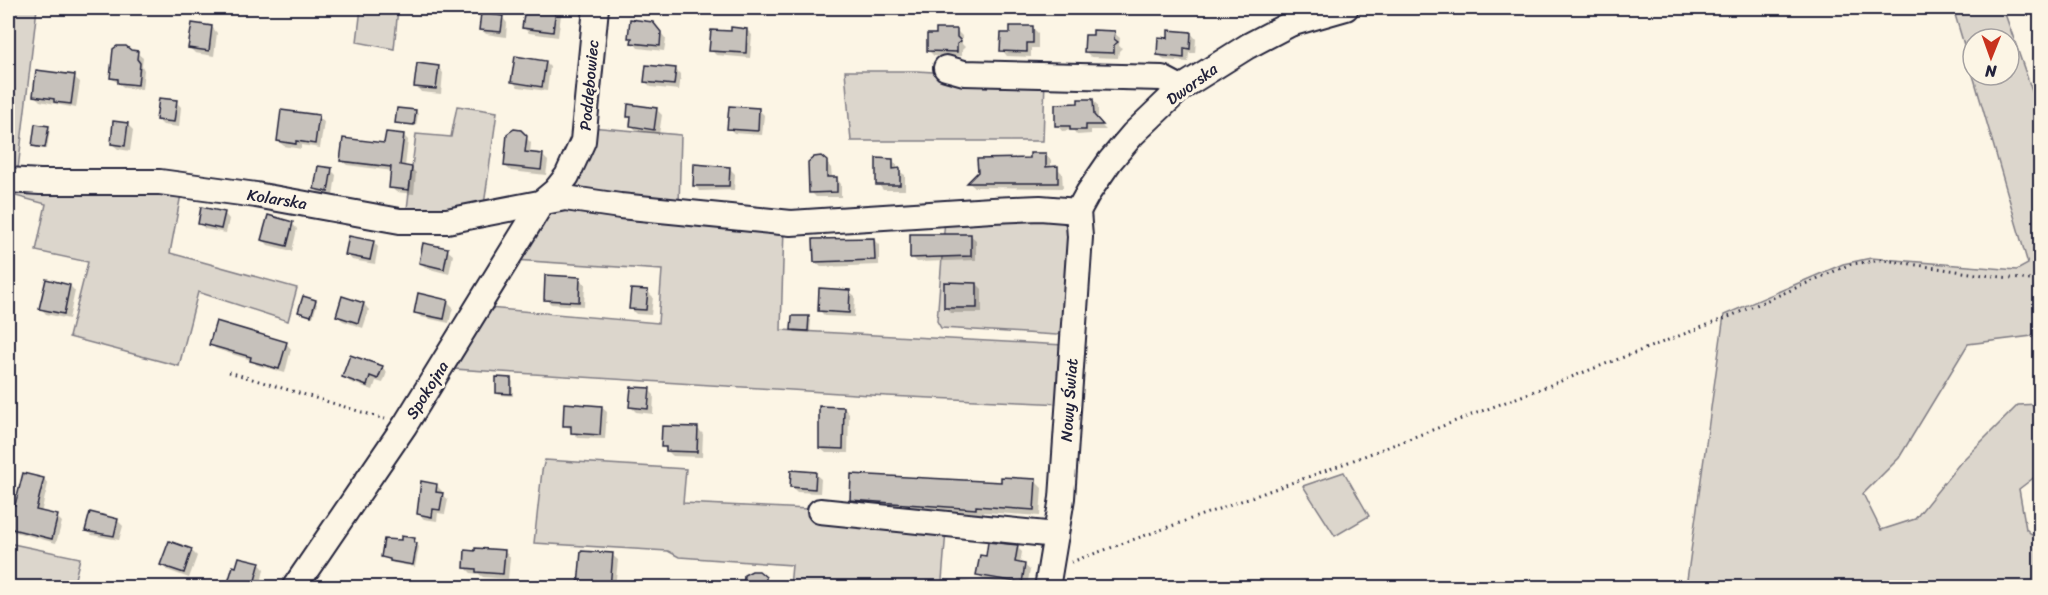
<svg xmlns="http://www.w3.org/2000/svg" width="2048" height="595" font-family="Sriracha,sans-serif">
  <rect width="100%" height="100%" fill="#fcf5e5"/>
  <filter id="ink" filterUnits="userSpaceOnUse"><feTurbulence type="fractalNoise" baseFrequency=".0167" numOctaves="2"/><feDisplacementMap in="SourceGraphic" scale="12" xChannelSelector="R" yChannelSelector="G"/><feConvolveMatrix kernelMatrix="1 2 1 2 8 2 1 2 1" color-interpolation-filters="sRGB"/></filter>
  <g filter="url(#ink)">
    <g fill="#dcd6cc" stroke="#7f7c84" stroke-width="1.5">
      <path d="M 8,8 L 37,8 L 18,169 L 8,168 Z"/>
      <path d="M 361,8 L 398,8 L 394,49 L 357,42 Z"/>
      <path d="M 1953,8 L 2003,8 L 2040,114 L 2040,335 L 1968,344 L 1899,458 L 1863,494 L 1881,530 L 1915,519 L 1960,463 L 2018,405 L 2040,404 L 2040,473 L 2019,489 L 2026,529 L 2040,542 L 2040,587 L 1999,587 L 1997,583 L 1986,588 L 1686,587 L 1724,315 L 1843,264 L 1871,258 L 2017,270 L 2028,264 L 1973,75 L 2009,75 L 2009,39 L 1973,39 L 1973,75 Z"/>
      <path d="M 845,71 L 917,71 L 1045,79 L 1043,141 L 851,141 Z"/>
      <path d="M 457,106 L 497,112 L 484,205 L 449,211 L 407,209 L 416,134 L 451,137 Z"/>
      <path d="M 590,127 L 681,135 L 679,205 L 573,187 Z"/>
      <path d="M 8,183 L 182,189 L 170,253 L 297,288 L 288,321 L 198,292 L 179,366 L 69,337 L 88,262 L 36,251 L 46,204 L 8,194 Z"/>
      <path d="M 559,204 L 784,227 L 781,330 L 1064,345 L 1064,404 L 887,396 L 454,369 L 488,308 L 658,323 L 662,270 L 515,260 L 544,214 Z"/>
      <path d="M 1058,218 L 1071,230 L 1065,332 L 1057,335 L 941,328 L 937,321 L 945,219 Z"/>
      <path d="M 545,460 L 686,469 L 683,503 L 809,509 L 946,531 L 942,580 L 998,587 L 790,587 L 792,565 L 679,557 L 668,551 L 534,543 L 542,471 Z"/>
      <path d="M 1344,472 L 1369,516 L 1335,536 L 1303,486 Z"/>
      <path d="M 8,543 L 80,558 L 73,587 L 8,587 Z"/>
    </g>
    <g fill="#0003" fill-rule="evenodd">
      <path d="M 526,8 L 562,8 L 558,37 L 529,33 L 523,27 Z"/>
      <path d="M 621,8 L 638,8 L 637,13 L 623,10 Z"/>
      <path d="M 502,17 L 507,23 L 506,37 L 486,34 L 481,29 Z"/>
      <path d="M 212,27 L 217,33 L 214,56 L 195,53 L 190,48 Z"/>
      <path d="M 1033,28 L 1038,33 L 1038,48 L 1031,48 L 1031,57 L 1007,56 L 1002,50 L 1012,34 Z"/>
      <path d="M 658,29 L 666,39 L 664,51 L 638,48 L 630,37 Z"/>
      <path d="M 747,30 L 752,35 L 750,58 L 716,55 L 711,50 L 732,33 Z"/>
      <path d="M 957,31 L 962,36 L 962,44 L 965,47 L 962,50 L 962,56 L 934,56 L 929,51 Z"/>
      <path d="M 1114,33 L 1120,38 L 1119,46 L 1122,48 L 1119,51 L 1118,58 L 1091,57 L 1085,51 Z"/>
      <path d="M 1191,33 L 1196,39 L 1195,53 L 1189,53 L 1188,62 L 1164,60 L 1159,54 L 1169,39 Z"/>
      <path d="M 137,53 L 143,58 L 142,66 L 144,70 L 142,89 L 125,88 L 111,78 Z"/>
      <path d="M 545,62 L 550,67 L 547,91 L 518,87 L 513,82 Z"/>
      <path d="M 438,67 L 443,73 L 441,94 L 421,92 L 416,86 Z"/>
      <path d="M 675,69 L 681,75 L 679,90 L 651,87 L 645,81 Z"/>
      <path d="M 74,77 L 80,82 L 76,108 L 40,101 L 34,95 ZM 38,95 L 62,98 L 61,101 L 38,98 Z"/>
      <path d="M 1093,100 L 1098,106 L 1098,122 L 1106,130 L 1091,130 L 1091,134 L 1077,135 L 1073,130 L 1062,131 L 1057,125 L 1079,105 Z"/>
      <path d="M 176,102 L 181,107 L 179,127 L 163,125 L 158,120 Z"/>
      <path d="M 758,109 L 764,115 L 762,135 L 734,133 L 729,128 Z"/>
      <path d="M 657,110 L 662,115 L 659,134 L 637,131 L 632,126 L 632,120 L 628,116 Z"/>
      <path d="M 416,111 L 418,114 L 416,126 L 399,124 L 397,122 Z"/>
      <path d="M 318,117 L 324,122 L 320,148 L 301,145 L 301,149 L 284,146 L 278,141 Z"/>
      <path d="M 127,124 L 133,130 L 130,151 L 118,149 L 112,144 Z"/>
      <path d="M 48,127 L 50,129 L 47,149 L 36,148 L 34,145 Z"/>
      <path d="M 520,131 L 531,143 L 530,154 L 543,156 L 548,161 L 546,175 L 511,171 L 505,166 Z"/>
      <path d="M 403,135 L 408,140 L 405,167 L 411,168 L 416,173 L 414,194 L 396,192 L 391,187 L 393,171 L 347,165 L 342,161 L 386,144 Z"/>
      <path d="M 1046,155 L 1051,160 L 1051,168 L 1057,168 L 1062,173 L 1063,188 L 974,187 L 969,183 Z"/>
      <path d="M 892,160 L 897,165 L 897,170 L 905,175 L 905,190 L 883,190 L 878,184 Z"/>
      <path d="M 826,162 L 831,168 L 832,178 L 836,178 L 841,184 L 841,197 L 816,197 L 811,192 Z"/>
      <path d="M 729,168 L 735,174 L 734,190 L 700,191 L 695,186 Z"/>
      <path d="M 331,170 L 336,175 L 333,196 L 321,194 L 315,189 Z"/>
      <path d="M 224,213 L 229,219 L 226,233 L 205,229 L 200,223 Z"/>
      <path d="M 292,223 L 297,229 L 292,251 L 268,245 L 263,239 Z"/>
      <path d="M 970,235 L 976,240 L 976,260 L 917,262 L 912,257 Z"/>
      <path d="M 874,240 L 879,245 L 879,265 L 821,267 L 815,262 Z"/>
      <path d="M 373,242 L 378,247 L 375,264 L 352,260 L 347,254 Z"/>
      <path d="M 447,250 L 453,255 L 449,274 L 426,268 L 421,263 Z"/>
      <path d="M 580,279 L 585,284 L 584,306 L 551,304 L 546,299 Z"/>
      <path d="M 977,284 L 982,289 L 982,313 L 951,313 L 945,307 Z"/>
      <path d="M 70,286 L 75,291 L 69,319 L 46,314 L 41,308 Z"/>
      <path d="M 849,291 L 855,296 L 854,317 L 825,316 L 820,311 Z"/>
      <path d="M 648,292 L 653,297 L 651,315 L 636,314 L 630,308 Z"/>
      <path d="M 447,301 L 453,307 L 449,323 L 421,317 L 415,312 Z"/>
      <path d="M 315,302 L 317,304 L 313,317 L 300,311 Z"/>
      <path d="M 364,304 L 369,310 L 363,328 L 343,321 L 337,316 Z"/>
      <path d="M 808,318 L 811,320 L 810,333 L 795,332 L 792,330 Z"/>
      <path d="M 286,343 L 291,349 L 285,373 L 257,365 L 251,360 L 216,349 L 211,344 Z"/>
      <path d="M 382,367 L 387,372 L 383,383 L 376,381 L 373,390 L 350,382 L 344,377 Z"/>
      <path d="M 511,379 L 513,382 L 513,396 L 499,395 L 497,393 Z"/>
      <path d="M 649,390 L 654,395 L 653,414 L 636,412 L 631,407 Z"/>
      <path d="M 601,407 L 607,412 L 605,439 L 578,438 L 573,431 L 564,425 Z"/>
      <path d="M 844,408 L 849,414 L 848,453 L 826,453 L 820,448 Z"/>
      <path d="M 698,429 L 703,434 L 702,457 L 673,456 L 663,447 Z"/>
      <path d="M 815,474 L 821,479 L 820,493 L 797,492 L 792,487 Z"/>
      <path d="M 44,479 L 48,484 L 41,513 L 57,517 L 62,522 L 56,543 L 8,530 L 9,505 L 16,507 Z"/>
      <path d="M 1035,481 L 1042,488 L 1040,516 L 983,512 L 982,515 L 858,506 L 851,499 Z"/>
      <path d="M 436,485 L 442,491 L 441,494 L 448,500 L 445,514 L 438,513 L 437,521 L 424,519 L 418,514 Z"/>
      <path d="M 91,514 L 118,521 L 123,526 L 119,540 L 92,535 L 86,530 Z"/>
      <path d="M 414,540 L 419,547 L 415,567 L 394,563 L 382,557 Z"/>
      <path d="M 1017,547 L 1022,552 L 1020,564 L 1024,565 L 1030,570 L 1027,587 L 983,580 L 978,574 L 987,558 Z"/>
      <path d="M 191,550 L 197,556 L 189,578 L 167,570 L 162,565 Z"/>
      <path d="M 504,551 L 510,557 L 508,579 L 483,577 L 479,574 L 471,573 L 466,568 L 476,553 Z"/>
      <path d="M 612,555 L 618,560 L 615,588 L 582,588 L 580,585 Z"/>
      <path d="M 259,563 L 264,569 L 260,588 L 231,588 L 229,585 Z"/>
      <path d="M 765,578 L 771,584 L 771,588 L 744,588 Z"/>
    </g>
    <g fill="#c6c1bb" stroke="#22223b" stroke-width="1.5">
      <path d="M 525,8 L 556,8 L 553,32 L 522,28 Z"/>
      <path d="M 481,13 L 503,16 L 501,32 L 479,30 Z"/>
      <path d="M 630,19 L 653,22 L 661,32 L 660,46 L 631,43 L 632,38 L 628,38 Z"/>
      <path d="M 192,23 L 212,26 L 209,51 L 188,48 Z"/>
      <path d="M 1010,26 L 1033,26 L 1033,43 L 1027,43 L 1027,52 L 1000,51 L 1001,33 L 1010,33 Z"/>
      <path d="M 731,27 L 747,29 L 746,53 L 709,51 L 711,30 L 731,31 Z"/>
      <path d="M 936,29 L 957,29 L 957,37 L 961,41 L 957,44 L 957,52 L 927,51 L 927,34 L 936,34 Z"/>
      <path d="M 1093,30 L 1115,31 L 1114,39 L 1118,42 L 1114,45 L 1114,53 L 1084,52 L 1085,35 L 1093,35 Z"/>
      <path d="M 1168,30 L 1191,32 L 1190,49 L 1184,48 L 1184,58 L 1157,55 L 1158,37 L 1168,38 Z"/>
      <path d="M 117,46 L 126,46 L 131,50 L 138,51 L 137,59 L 140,63 L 138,85 L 118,83 L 118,79 L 110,78 L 113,49 Z"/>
      <path d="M 515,56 L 546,61 L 542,87 L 511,82 Z"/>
      <path d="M 417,63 L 439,66 L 436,89 L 414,87 Z"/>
      <path d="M 646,65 L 676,68 L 674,85 L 644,82 Z"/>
      <path d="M 36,70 L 75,75 L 71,104 L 54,102 L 54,99 L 33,96 Z"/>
      <path d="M 159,98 L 177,100 L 174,122 L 156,120 Z"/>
      <path d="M 1078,99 L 1093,99 L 1094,115 L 1103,125 L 1086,125 L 1086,130 L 1070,130 L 1070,126 L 1055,126 L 1055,104 L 1078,103 Z"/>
      <path d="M 628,104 L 657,108 L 654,130 L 630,126 L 631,117 L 627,117 Z"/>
      <path d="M 729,106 L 759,108 L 758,131 L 727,129 Z"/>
      <path d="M 397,108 L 416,110 L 414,125 L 395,123 Z"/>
      <path d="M 281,110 L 319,115 L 315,144 L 296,141 L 296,144 L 277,141 Z"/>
      <path d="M 113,121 L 128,123 L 125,146 L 111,144 Z"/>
      <path d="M 35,124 L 49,126 L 45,148 L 32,146 Z"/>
      <path d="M 514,129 L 521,130 L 527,136 L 525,152 L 543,154 L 541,170 L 504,166 L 507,134 Z"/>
      <path d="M 386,132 L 404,134 L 400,165 L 412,167 L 409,190 L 389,188 L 391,167 L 340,161 L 343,138 L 384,143 Z"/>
      <path d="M 1030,153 L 1046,153 L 1046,167 L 1058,166 L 1058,183 L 967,183 L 978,172 L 977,159 L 1030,158 Z"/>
      <path d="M 821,156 L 827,161 L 827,177 L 837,177 L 837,192 L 809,193 L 808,162 L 814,157 Z"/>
      <path d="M 876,158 L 893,159 L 893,169 L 900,168 L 900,185 L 876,185 Z"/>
      <path d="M 694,164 L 730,167 L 729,186 L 693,186 Z"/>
      <path d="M 318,166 L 332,168 L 328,192 L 314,189 Z"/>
      <path d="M 201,207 L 225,212 L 221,229 L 198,224 Z"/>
      <path d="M 268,215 L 293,222 L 287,246 L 261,240 Z"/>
      <path d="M 910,234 L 971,234 L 971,256 L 910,258 Z"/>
      <path d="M 349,236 L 374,241 L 370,260 L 345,255 Z"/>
      <path d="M 874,238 L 875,260 L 814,262 L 813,239 Z"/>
      <path d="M 423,243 L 448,248 L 444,269 L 419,263 Z"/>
      <path d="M 545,275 L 580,277 L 579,302 L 544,300 Z"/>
      <path d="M 46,279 L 70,285 L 64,314 L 39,309 Z"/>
      <path d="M 944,282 L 977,283 L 977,308 L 944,308 Z"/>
      <path d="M 819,288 L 850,290 L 849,313 L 818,311 Z"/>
      <path d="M 631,289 L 648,290 L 646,310 L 629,309 Z"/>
      <path d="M 418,293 L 448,300 L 444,319 L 414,313 Z"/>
      <path d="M 303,296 L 316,300 L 311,316 L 298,312 Z"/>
      <path d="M 342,296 L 364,303 L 358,323 L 336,316 Z"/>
      <path d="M 792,316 L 809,316 L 808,331 L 791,330 Z"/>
      <path d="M 216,321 L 287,342 L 279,369 L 250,361 L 251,357 L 209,345 Z"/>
      <path d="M 350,355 L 383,366 L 378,379 L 370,376 L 367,386 L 342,377 Z"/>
      <path d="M 496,377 L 511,378 L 511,394 L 496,393 Z"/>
      <path d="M 631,387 L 650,388 L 648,409 L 629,407 Z"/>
      <path d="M 564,403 L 602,406 L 600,435 L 571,433 L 571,426 L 563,426 Z"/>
      <path d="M 819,406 L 844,407 L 843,449 L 819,448 Z"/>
      <path d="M 662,426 L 698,427 L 697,452 L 666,451 L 666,447 L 661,447 Z"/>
      <path d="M 791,470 L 816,472 L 815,489 L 790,487 Z"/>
      <path d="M 23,473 L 44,478 L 36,510 L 58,515 L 52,539 L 8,528 L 8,503 L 15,505 Z"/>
      <path d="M 851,474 L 1001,482 L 1001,477 L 1036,479 L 1034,510 L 976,506 L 976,509 L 850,500 Z"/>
      <path d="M 421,481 L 437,484 L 436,492 L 443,493 L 440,510 L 433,509 L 432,517 L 417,514 Z"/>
      <path d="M 90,512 L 118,519 L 114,536 L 85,531 Z"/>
      <path d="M 401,536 L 415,538 L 414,542 L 417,543 L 413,565 L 390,561 L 390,559 L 381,557 L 384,539 L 401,540 Z"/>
      <path d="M 169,541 L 192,549 L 184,573 L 160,565 Z"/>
      <path d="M 988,542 L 1018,545 L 1015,562 L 1025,564 L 1022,583 L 976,575 L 980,555 L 986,556 Z"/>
      <path d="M 475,548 L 505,550 L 503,574 L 476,572 L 476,569 L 464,568 L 465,550 L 475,551 Z"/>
      <path d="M 581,551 L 613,553 L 610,588 L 578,586 Z"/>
      <path d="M 239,557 L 260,562 L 253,588 L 227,586 L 233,566 L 236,567 Z"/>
      <path d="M 752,571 L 759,571 L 766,577 L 766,588 L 743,588 L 744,575 Z"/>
    </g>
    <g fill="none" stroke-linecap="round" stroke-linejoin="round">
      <defs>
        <g id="minor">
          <path d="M 946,68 L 964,73 L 1162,78 L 1181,88"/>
          <path d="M 8,180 L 40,182 L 160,182 L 256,195 L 400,221 L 447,221 L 565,198 L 620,206 L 791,223 L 992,210 L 1040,208 L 1078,211"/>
          <path d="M 1078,211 L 1088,193 L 1110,161 L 1133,134 L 1181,88 L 1248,46 L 1290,24 L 1346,8"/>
          <path d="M 820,511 L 1056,535"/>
          <path d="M 294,588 L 405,425 L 543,201 L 555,191 L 567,176 L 583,141 L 596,8"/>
          <path d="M 1047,588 L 1062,498 L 1080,237 L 1078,211"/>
        </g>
      </defs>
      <use href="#minor" stroke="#22223b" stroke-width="28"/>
      <g stroke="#22223b" stroke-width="3" stroke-dasharray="1.5 4.5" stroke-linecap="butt">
        <path d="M 229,372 L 385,419"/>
        <path d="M 1071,562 L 1330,469 L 1726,318 L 1851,264 L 1884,260 L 1983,275 L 2040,281"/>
      </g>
      <use href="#minor" stroke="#fcf5e5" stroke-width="24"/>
    </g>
  </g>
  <g text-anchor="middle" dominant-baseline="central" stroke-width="6" stroke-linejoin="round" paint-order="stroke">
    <g font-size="16" fill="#22223b" stroke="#fcf5e5">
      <text transform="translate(1192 84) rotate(-36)">Dworska</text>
      <text transform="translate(589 85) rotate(-85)">Poddębowiec</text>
      <text transform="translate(277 199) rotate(9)">Kolarska</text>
      <text transform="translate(427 390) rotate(-58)">Spokojna</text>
      <text transform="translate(1069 400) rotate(-86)">Nowy Świat</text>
    </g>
  </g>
  <rect width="2048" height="595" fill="none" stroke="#fcf5e5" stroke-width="30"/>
  <rect x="15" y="15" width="2018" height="565" fill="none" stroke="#22223b" stroke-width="2" filter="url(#ink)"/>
  <g transform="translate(1991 57) rotate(181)"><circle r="28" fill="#fcf5e5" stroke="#a5a1a1" stroke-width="1.5"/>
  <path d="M0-4.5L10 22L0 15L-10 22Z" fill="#c8321e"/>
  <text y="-9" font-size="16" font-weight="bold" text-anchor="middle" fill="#22223b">N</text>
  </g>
</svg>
